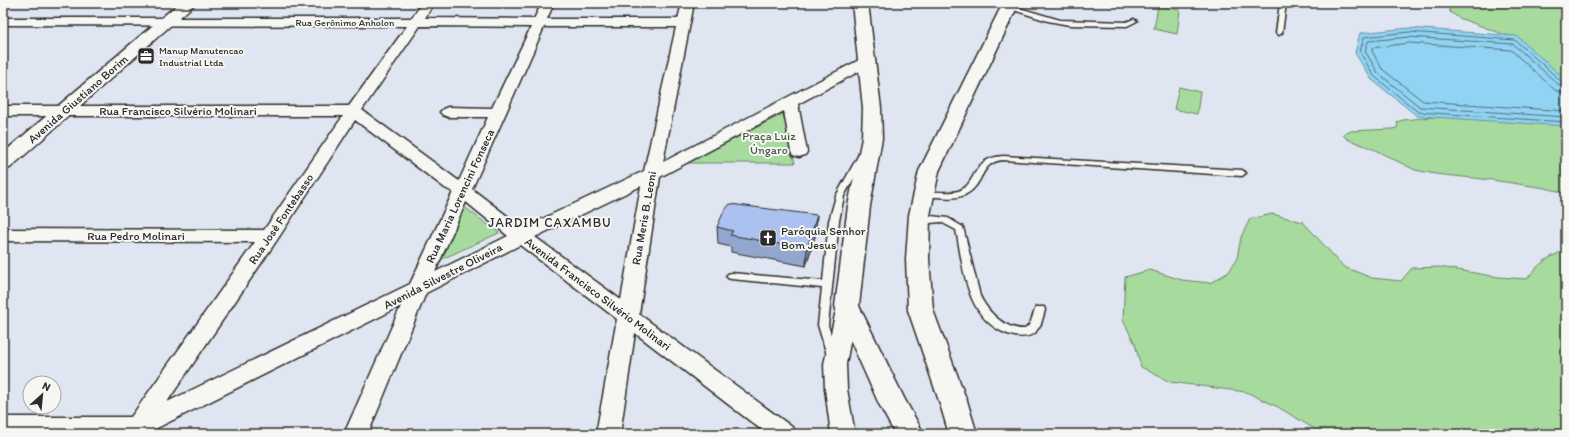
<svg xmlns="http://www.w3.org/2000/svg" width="1569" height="437" font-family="Itim,sans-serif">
  <rect width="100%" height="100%" fill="#e0e6f1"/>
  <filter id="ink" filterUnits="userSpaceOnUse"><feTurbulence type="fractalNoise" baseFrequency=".025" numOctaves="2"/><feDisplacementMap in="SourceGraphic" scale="8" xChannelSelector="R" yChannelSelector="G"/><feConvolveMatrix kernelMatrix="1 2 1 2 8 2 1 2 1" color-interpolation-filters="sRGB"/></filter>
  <g filter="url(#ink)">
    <g fill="#a7db9e" stroke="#698364">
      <path d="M 1452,3 L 1566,3 L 1566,87 L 1508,36 L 1459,18 L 1450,12 L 1448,7 Z"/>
      <path d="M 1158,6 L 1180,10 L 1177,34 L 1154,29 Z"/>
      <path d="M 1179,87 L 1200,92 L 1197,114 L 1174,109 Z"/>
      <path d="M 1457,111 L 1566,115 L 1566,193 L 1545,188 L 1492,180 L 1435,174 L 1415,170 L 1373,149 L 1347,139 L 1343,135 L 1351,131 L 1393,129 L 1398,127 L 1397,122 L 1403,120 L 1433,117 Z"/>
      <path d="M 783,114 L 795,163 L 686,163 Z"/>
      <path d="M 463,206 L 499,233 L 442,259 Z"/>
      <path d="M 1272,214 L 1303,222 L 1344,267 L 1372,278 L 1401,281 L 1412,268 L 1440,267 L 1498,277 L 1527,279 C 1539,263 1548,257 1566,250 L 1566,434 L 1323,434 L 1278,407 L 1246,392 L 1170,382 L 1141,367 L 1135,344 L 1123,320 L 1125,277 L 1150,270 L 1182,280 L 1210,283 L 1229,272 L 1237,258 L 1241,237 L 1250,219 Z"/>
    </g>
    <path fill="#90d3f2" stroke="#6890a2" d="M 1409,28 L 1517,36 L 1566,80 L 1566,126 L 1417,116 L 1371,79 L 1355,53 L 1360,33 Z"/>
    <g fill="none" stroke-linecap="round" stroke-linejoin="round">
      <g stroke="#536e7b" stroke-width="1">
        <path d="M 1566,83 L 1562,82 L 1515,40 L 1409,32 L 1364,37 L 1360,52 L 1374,76 L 1418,112 L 1566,122"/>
        <path d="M 1566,88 L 1559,85 L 1513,44 L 1409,37 L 1368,41 L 1365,51 L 1378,73 L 1420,107 L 1566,117"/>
        <path d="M 1566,94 L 1555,90 L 1511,50 L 1409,43 L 1372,48 L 1372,51 L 1382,69 L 1423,101 L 1566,111"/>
      </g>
      <defs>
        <g id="lane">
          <path d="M 1280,3 L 1286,3 L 1282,33 L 1279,35 L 1276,33 Z"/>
          <path d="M 1009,5 L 1060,20 L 1126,22 L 1134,19 L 1137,21 L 1127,26 L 1069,25 L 1048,21 L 1007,8 L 1006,7 Z"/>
          <path d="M 858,156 L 864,156 L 865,158 L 844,196 L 839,221 L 828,325 L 837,355 L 836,358 L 832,359 L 828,358 L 827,355 L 818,325 L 822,288 L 731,279 L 728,278 L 726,276 L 728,274 L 731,273 L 823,281 L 829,221 L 836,196 Z"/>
          <path d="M 1003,156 L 1242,170 L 1246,173 L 1242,176 L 1003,160 C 980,162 984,184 968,193 C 959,199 947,198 937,197 C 931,197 923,198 919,194 L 923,191 C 934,191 948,194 958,191 C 978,185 970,158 1003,156 Z"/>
          <path d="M 931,216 L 948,218 L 963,227 L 980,296 C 988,313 1006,330 1025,329 L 1030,324 L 1036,307 L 1044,307 L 1045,310 L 1041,324 L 1035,333 C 1025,339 1015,337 1005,333 C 965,316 964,268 956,230 L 941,222 L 919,224 L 914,221 L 916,219 Z"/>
        </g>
        <g id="street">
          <path d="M 422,3 L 434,3 L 425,18 L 534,19 L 542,3 L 554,3 L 547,19 L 678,19 L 682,3 L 694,3 L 663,162 L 861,59 L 866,58 L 871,59 L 873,62 L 871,65 L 798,104 L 807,152 L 805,155 L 799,157 L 793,155 L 791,152 L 784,111 L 660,177 L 639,314 L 792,427 L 796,434 L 767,434 L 635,333 L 620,434 L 596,434 L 617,319 L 520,245 L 426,293 L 368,434 L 344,434 L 401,306 L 145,434 L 3,434 L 3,417 L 131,417 L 255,242 L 3,241 L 3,229 L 264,230 L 343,116 L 3,116 L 3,106 L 349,106 L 407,26 L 5,25 L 3,24 L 3,18 L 412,18 ZM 420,26 L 531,27 L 492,108 L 448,107 L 443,109 L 440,112 L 443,115 L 448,117 L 488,117 L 459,181 L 362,110 ZM 544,27 L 676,27 L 644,171 L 523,228 L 472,189 ZM 355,120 L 445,188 L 453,192 L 410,284 L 167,402 L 277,240 ZM 641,186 L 621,300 L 535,237 ZM 466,202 L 508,236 L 435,272 Z"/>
          <path d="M 847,299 L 854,301 L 857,306 L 846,364 L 847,389 L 855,434 L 831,434 L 825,389 L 824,364 L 837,306 L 840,301 Z"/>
        </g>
        <g id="secondary">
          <path d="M 179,3 L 196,3 L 10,168 L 3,170 L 3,153 Z"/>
          <path d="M 852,3 L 868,3 L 881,108 L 882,138 L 870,206 L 859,306 L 904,398 L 924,434 L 895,434 L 879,404 L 835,306 L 848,206 L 862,138 L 863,108 Z"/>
          <path d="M 1003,3 L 1019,3 L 939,171 L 930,215 L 929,259 L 933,310 L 968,404 L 977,434 L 949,434 L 940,404 L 908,310 L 906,259 L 909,215 L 919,171 Z"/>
        </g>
      </defs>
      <use href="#lane" stroke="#2b2b2b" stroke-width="3"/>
      <use href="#street" stroke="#2b2b2b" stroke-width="3"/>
      <use href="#secondary" stroke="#2b2b2b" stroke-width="3"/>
      <use href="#lane" fill="#f6f6f2" fill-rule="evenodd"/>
      <use href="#street" fill="#f6f6f2" fill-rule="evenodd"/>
      <use href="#secondary" fill="#f6f6f2" fill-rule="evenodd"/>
    </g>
    <path fill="#93a7ce" stroke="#2b2b2b" d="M 717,227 L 816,233 L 806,266 L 731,252 L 731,247 L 718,244 Z"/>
    <path fill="#7888a8" stroke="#2b2b2b" d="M 817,215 L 816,233 L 806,266 L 807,249 Z"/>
    <path fill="#abc2f0" stroke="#2b2b2b" d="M 730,204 L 817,215 L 807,249 L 730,235 L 733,231 L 717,227 L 724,211 Z"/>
  </g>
  <defs>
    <symbol id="office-square" viewBox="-11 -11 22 22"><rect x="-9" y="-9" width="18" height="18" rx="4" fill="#2b2b2b" stroke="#f6f6f2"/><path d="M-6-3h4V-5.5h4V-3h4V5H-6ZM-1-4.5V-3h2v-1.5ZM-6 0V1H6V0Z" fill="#fff"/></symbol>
    <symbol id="church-square" viewBox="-11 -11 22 22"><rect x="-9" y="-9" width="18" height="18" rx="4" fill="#2b2b2b" stroke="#f6f6f2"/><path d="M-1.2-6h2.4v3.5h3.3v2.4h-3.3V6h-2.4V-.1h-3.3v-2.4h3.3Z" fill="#fff"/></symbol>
  </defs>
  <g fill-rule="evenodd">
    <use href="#office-square" x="136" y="46" width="20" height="20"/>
    <use href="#church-square" x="758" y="228" width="20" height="20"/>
  </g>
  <g text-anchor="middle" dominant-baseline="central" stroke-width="4" stroke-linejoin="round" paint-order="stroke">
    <g font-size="10" fill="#2b2b2b" stroke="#f6f6f2">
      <text x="345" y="22">Rua Gerônimo Anholon</text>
    </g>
    <g font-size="10" fill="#2b2b2b" stroke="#f6f6f2" text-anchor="start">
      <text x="159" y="50">Manup Manutencao<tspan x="159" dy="12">Industrial Ltda</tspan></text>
    </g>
    <g font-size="12" fill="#2b2b2b" stroke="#f6f6f2">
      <text transform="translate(78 99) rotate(-41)">Avenida Giustiano Borim</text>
      <text x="178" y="111">Rua Francisco Silvério Molinari</text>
      <text transform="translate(460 196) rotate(-65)">Rua Maria Lorencini Fonseca</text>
      <text transform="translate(644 218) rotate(-80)">Rua Meris B. Leoni</text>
      <text transform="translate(281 219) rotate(-56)">Rua José Fontebasso</text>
      <text x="136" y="236">Rua Pedro Molinari</text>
      <text transform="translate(443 276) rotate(-27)">Avenida Silvestre Oliveira</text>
      <text transform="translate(598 294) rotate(37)">Avenida Francisco Silvério Molinari</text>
    </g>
    <g font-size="12" fill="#4a5748" stroke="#f6f6f2">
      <text x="769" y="136">Praça Luiz<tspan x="769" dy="14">Úngaro</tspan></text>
    </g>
    <g font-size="12" fill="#2b2b2b" stroke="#f6f6f2" text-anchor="start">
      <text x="781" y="231">Paróquia Senhor<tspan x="781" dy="14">Bom Jesus</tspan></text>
    </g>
    <g font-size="13" letter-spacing="1" fill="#2b2b2b" stroke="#f6f6f2">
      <text x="550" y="222">JARDIM CAXAMBU</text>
    </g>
  </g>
  <rect width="1569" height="437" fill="none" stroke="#f6f6f2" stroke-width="16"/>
  <rect x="8" y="8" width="1553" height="421" fill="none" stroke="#2b2b2b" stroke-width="1.5" filter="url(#ink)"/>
  <g transform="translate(42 395) rotate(27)"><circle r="19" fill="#f6f6f2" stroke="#a5a5a2"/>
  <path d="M0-3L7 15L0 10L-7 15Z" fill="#2b2b2b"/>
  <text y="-6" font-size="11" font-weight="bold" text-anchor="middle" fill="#2b2b2b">N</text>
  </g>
</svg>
